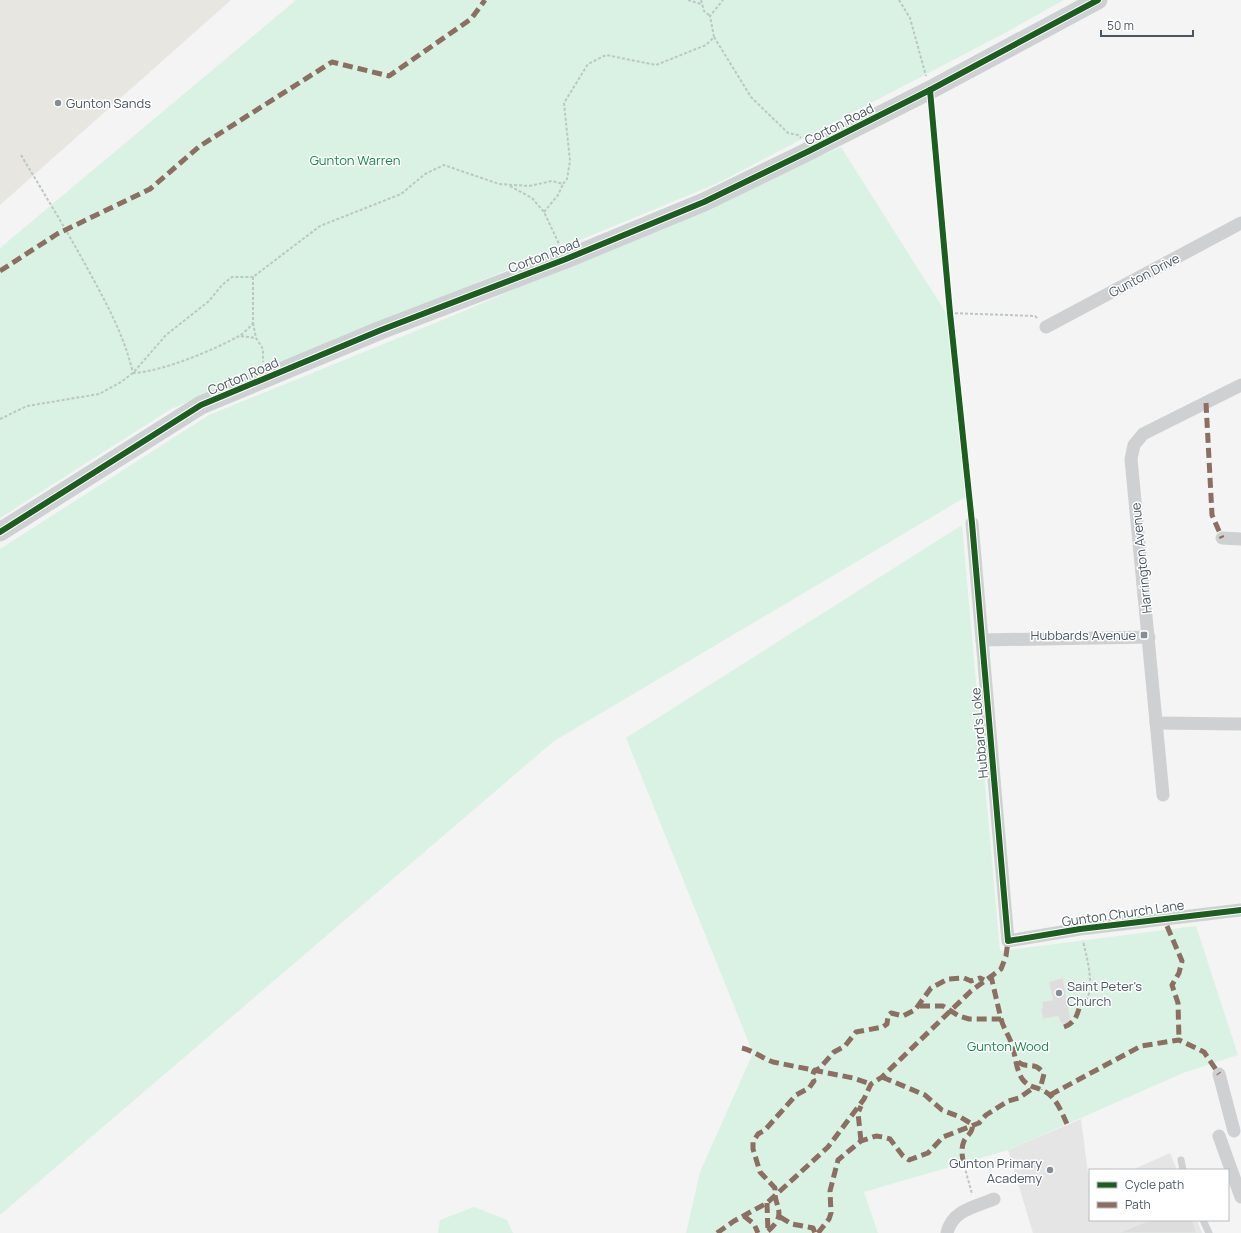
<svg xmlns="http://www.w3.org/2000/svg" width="1241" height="1233" font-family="Manrope,sans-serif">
  <rect width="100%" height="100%" fill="#f4f4f4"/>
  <g fill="#e6e5e6">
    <path d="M 1081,1119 L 1090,1189 L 1090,1220 L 1197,1220 L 1202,1233 L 1033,1233 L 1008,1150 Z"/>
    <path d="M 1170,1153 L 1177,1170 L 1132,1170 Z"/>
  </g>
  <g fill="#d9f2e3">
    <path d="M 296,0 L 1064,0 L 1003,34 L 718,183 L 171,409 L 0,518 L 0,248 Z"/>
    <path d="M 841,147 L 953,324 L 969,495 L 554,741 L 0,1215 L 0,549 L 209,415 L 462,312 Z"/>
    <path d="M 962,525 L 1000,951 L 1196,926 L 1238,1055 L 1183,1073 L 1008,1150 L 864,1192 L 878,1233 L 686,1233 L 700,1172 L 753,1053 L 626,738 Z"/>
    <path d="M 474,1207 L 507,1220 L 513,1233 L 438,1233 L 440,1220 Z"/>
  </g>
  <path fill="#e7e6e1" d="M 0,0 L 231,0 L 0,205 Z"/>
  <g fill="#ddddde" stroke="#e5e6e7">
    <path d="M 1063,978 L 1071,1022 L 1065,1024 L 1061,1023 L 1058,1016 L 1043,1019 L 1041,1009 L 1043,1008 L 1042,1002 L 1053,1000 L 1049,982 Z"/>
    <path d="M 1150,1220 L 1192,1220 L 1197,1233 L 1118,1233 Z"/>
  </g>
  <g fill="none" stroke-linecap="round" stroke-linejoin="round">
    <g stroke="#bcc7c4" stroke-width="2" stroke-dasharray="3 2" stroke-linecap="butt">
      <path d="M 688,0 L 701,4"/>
      <path d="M 701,0 L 704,11 L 710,16"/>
      <path d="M 899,0 L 910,18 L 926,76"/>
      <path d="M 714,37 L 751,97 L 788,133 L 798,135 L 801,138"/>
      <path d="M 21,155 C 45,195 69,234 91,275 C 109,308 124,336 133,373"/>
      <path d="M 510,186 L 532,198 L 544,212 L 560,246"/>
      <path d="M 544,212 L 558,195 L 563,184"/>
      <path d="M 950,313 L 1035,316 L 1038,319"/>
      <path d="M 253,323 L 256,338 L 263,349 L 263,362"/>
      <path d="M 241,336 L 256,338"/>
      <path d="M 133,373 C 161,372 214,350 239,336 C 244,333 249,328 253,323 L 253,277 L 320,226 L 401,194 L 425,174 L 444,165 L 499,184 L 529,186 L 552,181 L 563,184 L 567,179 L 570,161 L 564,103 L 588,64 L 606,55 L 656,65 L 706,45 L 714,37 L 710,16 L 723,0"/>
      <path d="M 0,419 L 27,406 L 99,394 L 121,382 L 133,373 L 166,335 L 209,301 L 222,285 L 232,277 L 253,277"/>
      <path d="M 1073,1006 C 1076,1006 1080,1005 1082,1004 C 1098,994 1086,955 1083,941"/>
      <path d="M 963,1161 L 972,1194"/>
    </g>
    <g stroke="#ced0d2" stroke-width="7">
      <path d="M 1181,1160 L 1183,1170"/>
      <path d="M 1203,1220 L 1209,1233"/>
    </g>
    <g stroke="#ced0d2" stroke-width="13">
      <path d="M 1046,327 L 1241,223"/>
      <path d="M 972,523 L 1008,941 L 1080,929 L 1241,910"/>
      <path d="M 1222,538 L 1241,539"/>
      <path d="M 982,640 L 1149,637"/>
      <path d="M 1156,723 L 1241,724"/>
      <path d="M 1163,795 L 1131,459 L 1134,445 L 1143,434 L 1241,385"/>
      <path d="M 1219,1074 L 1234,1131"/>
      <path d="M 1219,1136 L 1241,1197"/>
      <path d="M 947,1233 C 952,1210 975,1207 994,1199"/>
    </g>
    <path stroke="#ced0d4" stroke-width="19" d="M 0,532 L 201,405 L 381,330 L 566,259 L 704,202 L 809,151 L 930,90 L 1098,0"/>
    <g stroke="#8d6e63" stroke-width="5" stroke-dasharray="10 5" stroke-linecap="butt">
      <path d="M 0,271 L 57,234 L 150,189 L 200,146 L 332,62 L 389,76 L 471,19 L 485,0"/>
      <path d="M 1206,403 L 1212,515 L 1222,538"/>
      <path d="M 1167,926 L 1182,961 L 1179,973 L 1172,985 L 1178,1003 L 1179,1040"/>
      <path d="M 920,1006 L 943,1006 L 959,1016 L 969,1019 L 1001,1019 L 991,976"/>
      <path d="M 1001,1019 C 1003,1027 1008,1034 1011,1042 C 1016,1055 1015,1069 1023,1080 C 1029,1087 1035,1087 1042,1090 C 1056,1096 1061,1111 1067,1124"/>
      <path d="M 1064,1027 C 1075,1023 1077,1016 1080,1005"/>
      <path d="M 742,1048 C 754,1051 762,1058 773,1062 L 853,1078 L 871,1084"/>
      <path d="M 1018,1062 C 1029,1070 1034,1060 1044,1074 L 1040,1089"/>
      <path d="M 882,1077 L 925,1095 L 942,1110 L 960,1117 L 972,1124 C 974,1132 967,1135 964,1141 C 961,1148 962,1154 963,1161"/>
      <path d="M 1050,1095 L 1141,1046 L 1179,1040 L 1204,1052 L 1219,1074"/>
      <path d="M 861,1141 L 858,1113 L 861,1106"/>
      <path d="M 767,1203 L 768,1233"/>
      <path d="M 744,1216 L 754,1224 L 758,1233"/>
      <path d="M 780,1217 L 792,1224 L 813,1228 L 815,1233"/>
      <path d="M 768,1231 C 789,1213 773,1207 775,1188 L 760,1172 L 753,1149 L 753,1142 L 758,1134 L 765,1130 L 796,1095 L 809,1088 L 814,1081 L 812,1077 L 814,1071 L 820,1068 L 834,1052 L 845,1046 L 856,1032 L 883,1027 L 887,1024 L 888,1016 L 891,1013 L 903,1016 L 915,1010 L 931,988 L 948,979 L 964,978 L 971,981 L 980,978 L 984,980"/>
      <path d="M 717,1233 L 734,1221 L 767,1203 L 828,1147 L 864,1099 L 871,1084 L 882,1077 L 971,991 L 1001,969 L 1006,956 L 1008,941"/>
      <path d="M 818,1233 L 829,1219 L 831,1213 L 830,1191 L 838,1160 L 850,1150 L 861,1141 L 876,1136 L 883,1137 L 890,1139 L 903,1156 L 909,1160 L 928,1153 L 943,1137 L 979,1123 L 986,1115 L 1008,1101 L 1019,1098 L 1033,1088"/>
    </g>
    <defs>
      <g id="cycleway">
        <path d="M 930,90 L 950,313 L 972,523 L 1008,941 L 1080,929 L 1241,910"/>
        <path d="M 0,532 L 201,405 L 381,330 L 566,259 L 704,202 L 809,151 L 930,90 L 1098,0"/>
      </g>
    </defs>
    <use href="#cycleway" stroke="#fff" stroke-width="8"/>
    <use href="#cycleway" stroke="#1b5e20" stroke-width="6"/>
  </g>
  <g fill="#868d94" stroke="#fff" stroke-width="1.5">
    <circle cx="58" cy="103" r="4"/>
    <rect x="1140" y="631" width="8" height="8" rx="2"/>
    <circle cx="1059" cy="993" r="4"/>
    <circle cx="1050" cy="1170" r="4"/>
  </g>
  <g text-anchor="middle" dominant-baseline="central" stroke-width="3" stroke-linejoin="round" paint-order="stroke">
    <g font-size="13" fill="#4a5661" stroke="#fff" text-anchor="start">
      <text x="66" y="103">Gunton Sands</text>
      <text x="1136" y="635" text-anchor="end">Hubbards Avenue</text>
      <text x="1067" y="986">Saint Peter's<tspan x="1067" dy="15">Church</tspan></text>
      <text x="1042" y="1163" text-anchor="end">Gunton Primary<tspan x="1042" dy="15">Academy</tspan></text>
    </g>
    <g font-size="13" fill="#4a5661" stroke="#fff">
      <text transform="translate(839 124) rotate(-27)">Corton Road</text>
      <text transform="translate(544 255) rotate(-21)">Corton Road</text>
      <text transform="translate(1144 275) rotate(-28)">Gunton Drive</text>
      <text transform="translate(243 376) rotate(-23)">Corton Road</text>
      <text transform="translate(1141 558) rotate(-96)">Harrington Avenue</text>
      <text transform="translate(979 733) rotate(-95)">Hubbard's Loke</text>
      <text transform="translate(1123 913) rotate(-8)">Gunton Church Lane</text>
    </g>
    <g font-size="13" fill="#17864f" stroke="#fff">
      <text x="355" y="160">Gunton Warren</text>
      <text x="1008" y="1046">Gunton Wood</text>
    </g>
  </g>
  <rect x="1089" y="1169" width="140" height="52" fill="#ffffff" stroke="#b7bbc0"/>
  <rect x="1097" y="1182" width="20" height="6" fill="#1b5e20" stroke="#b7bbc0"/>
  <text x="1125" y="1189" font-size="12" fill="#4a5661">Cycle path</text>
  <rect x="1097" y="1202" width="20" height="6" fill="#8d6e63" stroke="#b7bbc0"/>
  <text x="1125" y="1209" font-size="12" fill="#4a5661">Path</text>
  <path d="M1101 30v6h92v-6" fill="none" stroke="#4a5661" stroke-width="2"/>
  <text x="1107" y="30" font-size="12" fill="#4a5661" stroke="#ffffff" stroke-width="3" paint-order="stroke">50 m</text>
</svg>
